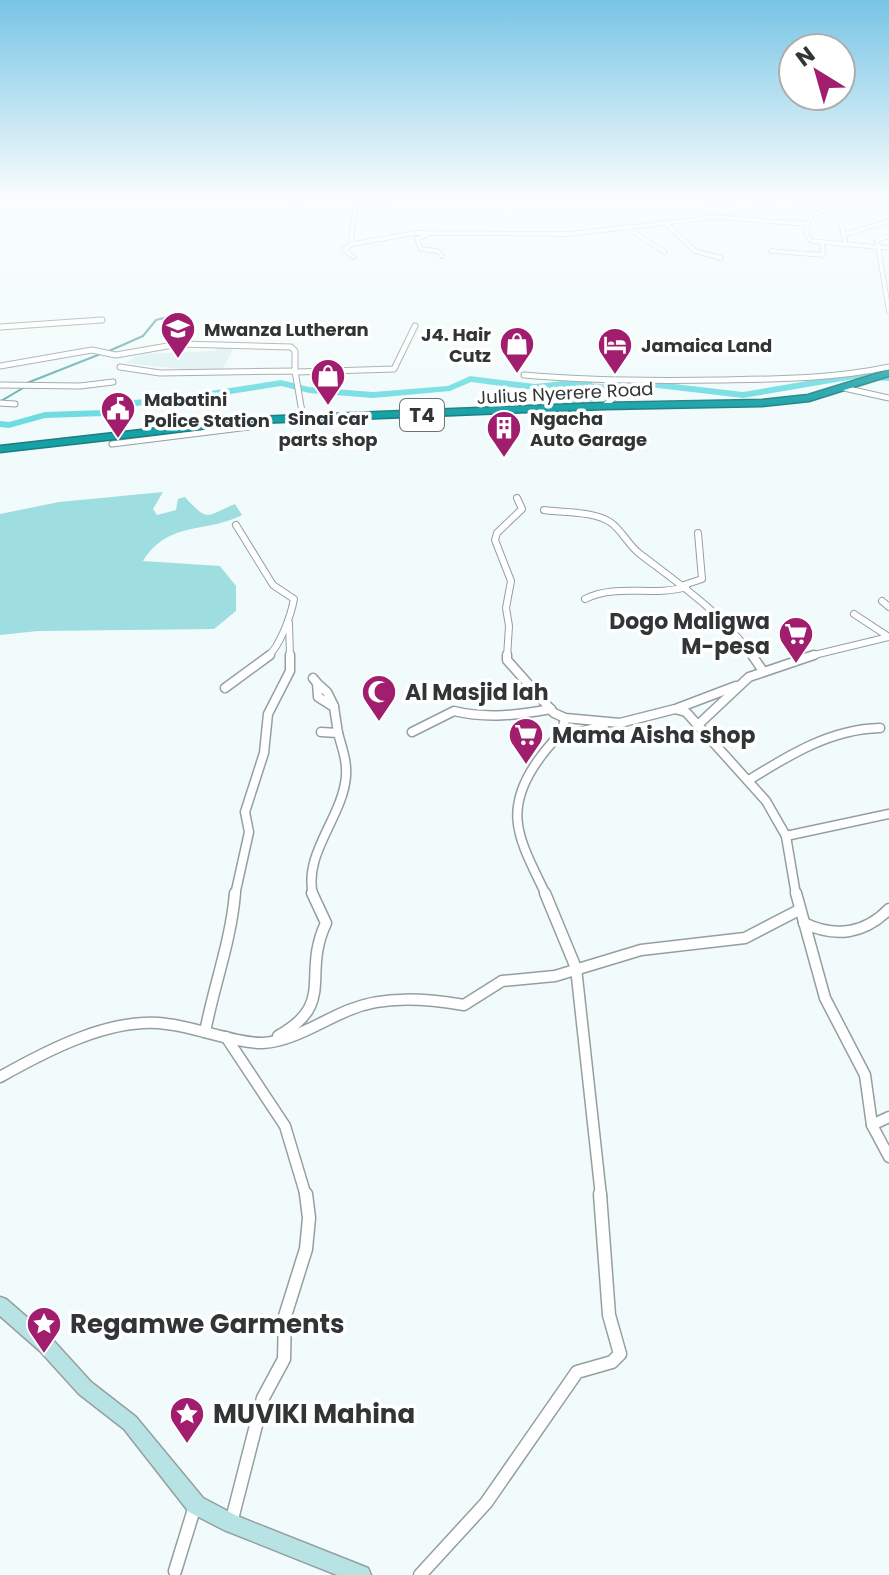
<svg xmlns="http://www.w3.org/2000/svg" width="889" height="1575" font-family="Poppins,sans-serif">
  <rect width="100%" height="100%" fill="#f1fbfb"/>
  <path fill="#ddf0f1" d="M 221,344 L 236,344 L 223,368 L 211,372 L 126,363 L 141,354 L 215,351 Z"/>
  <g fill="#9edde0">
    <path d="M 574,382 L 603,384 L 611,390 L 596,390 L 601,402 L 559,405 L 548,387 Z"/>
    <path d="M 163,492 L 153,509 L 157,515 L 176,510 L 178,499 L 185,497 C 209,524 207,515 235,504 L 242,515 C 205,534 169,520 143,561 L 220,566 L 236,586 L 236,611 L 214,629 L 38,631 L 0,635 L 0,514 L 59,502 Z"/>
  </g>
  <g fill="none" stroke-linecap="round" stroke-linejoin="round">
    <g stroke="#5caaad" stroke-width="2">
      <path d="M 109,351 L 143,336 L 156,320 L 172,316"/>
      <path d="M 27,383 L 103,353"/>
      <path d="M 1,401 L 23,388"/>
    </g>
    <g fill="#6edce1" fill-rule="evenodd">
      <path d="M 854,373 L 889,375 L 889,381 L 854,379 L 743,398 L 632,385 L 628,382 L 632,379 L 743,392 Z"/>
      <path d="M 470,376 L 535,384 L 591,378 L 595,381 L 591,384 L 535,390 L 471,382 L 450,391 L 373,398 L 309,393 L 281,386 L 178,402 L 135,406 L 104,416 L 45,418 L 9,428 L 0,427 L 0,421 L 9,422 L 45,412 L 103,410 L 134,400 L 178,396 L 281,380 L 309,387 L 373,392 L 448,386 Z"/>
    </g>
    <defs>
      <g id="street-far5">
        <path d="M 358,197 L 351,234 L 353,244 L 415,233 L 569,234 L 717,217 L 807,224 L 813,214 L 860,201"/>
        <path d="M 699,197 L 736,210 L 739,219"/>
        <path d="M 846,197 L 889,209"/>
        <path d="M 295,201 L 303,197"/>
        <path d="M 796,206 L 829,197"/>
        <path d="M 360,207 L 396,197"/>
        <path d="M 761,208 L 766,202 L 783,197"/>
        <path d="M 664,222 L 695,251 L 721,258"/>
        <path d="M 807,224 L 807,235 L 811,241 L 889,248"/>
        <path d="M 624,226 L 665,252"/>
        <path d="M 426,235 L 417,239 L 421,249 L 437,251 L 442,256"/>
        <path d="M 843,235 L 889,221"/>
        <path d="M 889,236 L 877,240 L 889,312"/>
        <path d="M 353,244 L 344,249 L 353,257"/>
        <path d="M 846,245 L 841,222 L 883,208"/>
        <path d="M 771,251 L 823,255 L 822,243"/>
      </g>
      <g id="street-far4">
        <path d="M 0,327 L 102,320"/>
        <path d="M 0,366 L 92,350 L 116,355 L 179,344 L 291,347 L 295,351 L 295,371"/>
        <path d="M 120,367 L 160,373 L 295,371 L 303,418"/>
        <path d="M 297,372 L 394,369 L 415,326"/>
        <path d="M 524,375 C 589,381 654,381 719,380 C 776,379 833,379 889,367"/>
        <path d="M 0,385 L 80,386 L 113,382"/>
        <path d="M 844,388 L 889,398"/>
        <path d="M 0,403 L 15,404"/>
        <path d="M 604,406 L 622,391"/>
        <path d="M 112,444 L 249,427 L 256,420"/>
      </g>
      <g id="street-far3">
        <path d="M 544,510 C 564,513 593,511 610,522 C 622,530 628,545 640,554 C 682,586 722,613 753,657"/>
        <path d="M 236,525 L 273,585 L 294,599 C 291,615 280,647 267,657"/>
        <path d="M 684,585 L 702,579 L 698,533"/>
        <path d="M 585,599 C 617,583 652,597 686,587"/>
        <path d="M 882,601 L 889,607"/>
        <path d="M 854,614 L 889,637"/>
        <path d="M 289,623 L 290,657"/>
        <path d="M 507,657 L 509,626 L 506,608 L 511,581 L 495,540 L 497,533 L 522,509 L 517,498"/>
        <path d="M 806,657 L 889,637"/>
      </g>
      <g id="street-far2">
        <path d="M 507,655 L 507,660 L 554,713 L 565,718 L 620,723 L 675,709 L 686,712 L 766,801 L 786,836 L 796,895"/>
        <path d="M 752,655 L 763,671"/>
        <path d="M 313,678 L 317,683 L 318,697 L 334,707 L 338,733"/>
        <path d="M 317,683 L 327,692 L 334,706"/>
        <path d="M 225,688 L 270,655"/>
        <path d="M 678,708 L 736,686"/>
        <path d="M 699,724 L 749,677 L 814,655"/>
        <path d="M 412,732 L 454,711 C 487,719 518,715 551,709"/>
        <path d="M 560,738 L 604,725"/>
        <path d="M 749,780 C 789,755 831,729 880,728"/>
        <path d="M 786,836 L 889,814"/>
        <path d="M 235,895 L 249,832 L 245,812 L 264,753 L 268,714 L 290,671 L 290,655"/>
        <path d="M 313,895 C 303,853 343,817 346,776 C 347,760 342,748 338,733 L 321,732"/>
        <path d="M 546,895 C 520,840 499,811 542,755 C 551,742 563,735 565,718"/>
      </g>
      <g id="street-far1">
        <path d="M 545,893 L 576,968 L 601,1196"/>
        <path d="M 796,893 L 825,998 L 865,1075 L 872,1125 L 889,1157"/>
        <path d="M 804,923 C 835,938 865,934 889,909"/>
        <path d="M 205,1032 C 214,985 231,941 235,893"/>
        <path d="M 278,1036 C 337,1003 301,976 326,923 L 312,893"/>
        <path d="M 226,1037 L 285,1126 L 306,1196"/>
        <path d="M 0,1077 C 46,1051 112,1016 167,1024 C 195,1027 238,1044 263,1043 C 293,1041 322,1021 349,1010 C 385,995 427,999 464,1005 L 502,981 L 555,976 L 641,950 L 745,938 L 799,910"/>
        <path d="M 872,1125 L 889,1117"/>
      </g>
      <g id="street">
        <path d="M 231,1523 L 263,1398 L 284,1359 L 285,1316 L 306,1249 L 309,1218 L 306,1194"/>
        <path d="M 175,1571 L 195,1506"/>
        <path d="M 420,1575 L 486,1503 L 577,1372 L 612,1362 L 620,1354 L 609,1315 L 600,1194"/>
      </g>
      <path id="secondary" d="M 0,1297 L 6,1299 L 52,1339 L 91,1382 L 136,1417 L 203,1498 L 237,1516 L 368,1568 L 371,1575 L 337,1575 L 224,1530 L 189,1512 L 124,1429 L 79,1394 L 40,1351 L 0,1316 Z"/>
      <path id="highway" d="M 889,370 L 889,376 L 809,401 L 762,406 L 604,409 L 256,423 L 0,452 L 0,446 L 256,417 L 604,403 L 762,400 L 808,395 Z"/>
    </defs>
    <use href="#street-far5" stroke="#959f9f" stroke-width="5"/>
    <use href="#street-far4" stroke="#959f9f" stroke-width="7"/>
    <use href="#street-far3" stroke="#959f9f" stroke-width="8"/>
    <use href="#street-far2" stroke="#959f9f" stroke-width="11"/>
    <use href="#street-far1" stroke="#959f9f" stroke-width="13"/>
    <use href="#street" stroke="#959f9f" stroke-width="15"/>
    <use href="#secondary" stroke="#959f9f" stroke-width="3"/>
    <use href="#highway" stroke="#1e7c7f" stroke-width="3"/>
    <use href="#street-far5" stroke="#fff" stroke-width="4"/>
    <use href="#street-far4" stroke="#fff" stroke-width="5"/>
    <use href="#street-far3" stroke="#fff" stroke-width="6"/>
    <use href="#street-far2" stroke="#fff" stroke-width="8"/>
    <use href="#street-far1" stroke="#fff" stroke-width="10"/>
    <use href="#street" stroke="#fff" stroke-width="12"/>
    <use href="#secondary" fill="#b8e3e5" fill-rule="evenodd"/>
    <use href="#highway" fill="#14a2a7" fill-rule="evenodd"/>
  </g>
  <linearGradient id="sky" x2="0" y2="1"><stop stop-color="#77c4e5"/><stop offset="0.47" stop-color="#f9fdfd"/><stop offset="1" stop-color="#f9fdfd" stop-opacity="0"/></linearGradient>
  <rect width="889" height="417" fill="url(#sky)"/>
  <defs>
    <symbol id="school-pin" viewBox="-11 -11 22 30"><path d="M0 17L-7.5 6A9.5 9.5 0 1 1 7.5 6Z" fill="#a11d6d" stroke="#fff"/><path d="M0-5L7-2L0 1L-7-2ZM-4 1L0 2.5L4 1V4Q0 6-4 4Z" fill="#fff"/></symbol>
    <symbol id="shop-pin" viewBox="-11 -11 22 30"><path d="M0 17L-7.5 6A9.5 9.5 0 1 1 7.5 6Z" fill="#a11d6d" stroke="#fff"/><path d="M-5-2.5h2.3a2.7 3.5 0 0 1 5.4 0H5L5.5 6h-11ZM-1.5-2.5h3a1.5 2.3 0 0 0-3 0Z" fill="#fff"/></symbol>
    <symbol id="hotel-pin" viewBox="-11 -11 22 30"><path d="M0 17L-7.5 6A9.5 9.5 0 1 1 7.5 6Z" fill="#a11d6d" stroke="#fff"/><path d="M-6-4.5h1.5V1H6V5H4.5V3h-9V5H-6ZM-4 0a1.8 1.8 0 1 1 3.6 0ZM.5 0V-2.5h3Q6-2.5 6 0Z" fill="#fff"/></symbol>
    <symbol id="civic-pin" viewBox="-11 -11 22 30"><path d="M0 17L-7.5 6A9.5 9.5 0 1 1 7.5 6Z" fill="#a11d6d" stroke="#fff"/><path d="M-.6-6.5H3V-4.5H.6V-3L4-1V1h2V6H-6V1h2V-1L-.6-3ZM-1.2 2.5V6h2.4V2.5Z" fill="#fff"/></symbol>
    <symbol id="building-pin" viewBox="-11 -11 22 30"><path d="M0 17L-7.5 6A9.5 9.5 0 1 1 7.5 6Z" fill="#a11d6d" stroke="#fff"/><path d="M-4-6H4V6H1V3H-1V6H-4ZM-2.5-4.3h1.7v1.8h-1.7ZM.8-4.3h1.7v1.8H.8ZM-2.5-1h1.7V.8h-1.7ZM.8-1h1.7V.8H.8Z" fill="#fff"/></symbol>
    <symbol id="supermarket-pin" viewBox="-11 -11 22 30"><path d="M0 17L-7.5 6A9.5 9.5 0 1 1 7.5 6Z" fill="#a11d6d" stroke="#fff"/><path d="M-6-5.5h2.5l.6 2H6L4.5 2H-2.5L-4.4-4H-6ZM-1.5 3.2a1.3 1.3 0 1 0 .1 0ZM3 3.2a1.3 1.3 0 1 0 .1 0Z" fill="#fff"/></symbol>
    <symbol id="mosque-pin" viewBox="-11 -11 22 30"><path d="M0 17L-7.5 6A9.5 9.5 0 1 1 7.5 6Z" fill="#a11d6d" stroke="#fff"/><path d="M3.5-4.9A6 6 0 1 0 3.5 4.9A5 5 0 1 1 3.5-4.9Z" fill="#fff"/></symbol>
    <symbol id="sight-pin" viewBox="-11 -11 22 30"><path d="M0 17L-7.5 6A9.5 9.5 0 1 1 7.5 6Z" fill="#a11d6d" stroke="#fff"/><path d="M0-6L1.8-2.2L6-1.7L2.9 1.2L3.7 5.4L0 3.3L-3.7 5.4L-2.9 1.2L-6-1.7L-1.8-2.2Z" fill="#fff"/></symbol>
  </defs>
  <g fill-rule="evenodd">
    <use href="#school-pin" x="158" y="309" width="40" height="54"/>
    <use href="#shop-pin" x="497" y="324" width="40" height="54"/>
    <use href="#hotel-pin" x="595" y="325" width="40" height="54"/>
    <use href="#shop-pin" x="308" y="356" width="40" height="54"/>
    <use href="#civic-pin" x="98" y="389" width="40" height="54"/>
    <use href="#building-pin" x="484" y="408" width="40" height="54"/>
    <use href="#supermarket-pin" x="776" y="614" width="40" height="54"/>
    <use href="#mosque-pin" x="359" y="672" width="40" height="54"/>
    <use href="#supermarket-pin" x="506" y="715" width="40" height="54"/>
    <use href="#sight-pin" x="24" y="1304" width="40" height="54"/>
    <use href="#sight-pin" x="167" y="1394" width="40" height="54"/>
  </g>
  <g text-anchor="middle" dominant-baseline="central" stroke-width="7" stroke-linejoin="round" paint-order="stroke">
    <g font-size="18" font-weight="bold" fill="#313535" stroke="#fff" text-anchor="start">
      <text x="204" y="329">Mwanza Lutheran</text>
      <text x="491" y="334" text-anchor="end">J4. Hair<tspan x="491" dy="21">Cutz</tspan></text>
      <text x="641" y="345">Jamaica Land</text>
      <text x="144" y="399">Mabatini<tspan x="144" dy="21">Police Station</tspan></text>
      <text x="328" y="418" text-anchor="middle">Sinai car<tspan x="328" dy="21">parts shop</tspan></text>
      <text x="530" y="418">Ngacha<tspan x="530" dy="21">Auto Garage</tspan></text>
    </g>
    <g font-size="18" fill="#313535" stroke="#fff">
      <text transform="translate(565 393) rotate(-3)">Julius Nyerere Road</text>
    </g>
    <rect fill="#fff" stroke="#6f7272" stroke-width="2" x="400" y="399" width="44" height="32" rx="6"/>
    <g font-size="20" font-weight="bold" fill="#313535">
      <text x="422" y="415">T4</text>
    </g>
    <g font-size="22" font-weight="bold" fill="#313535" stroke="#fff" text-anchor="start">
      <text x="770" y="621" text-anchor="end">Dogo Maligwa<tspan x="770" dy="25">M-pesa</tspan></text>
      <text x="405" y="692">Al Masjid lah</text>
      <text x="552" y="735">Mama Aisha shop</text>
    </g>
    <g font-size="26" font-weight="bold" fill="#313535" stroke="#fff" text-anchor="start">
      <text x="70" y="1324">Regamwe Garments</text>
      <text x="213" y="1414">MUVIKI Mahina</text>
    </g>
  </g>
  <g transform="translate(817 72) rotate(323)"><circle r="38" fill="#ffffff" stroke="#adaeae" stroke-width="2"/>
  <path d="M0-6L14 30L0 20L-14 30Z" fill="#a11d6d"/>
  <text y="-12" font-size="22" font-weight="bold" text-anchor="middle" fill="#313535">N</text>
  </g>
</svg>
